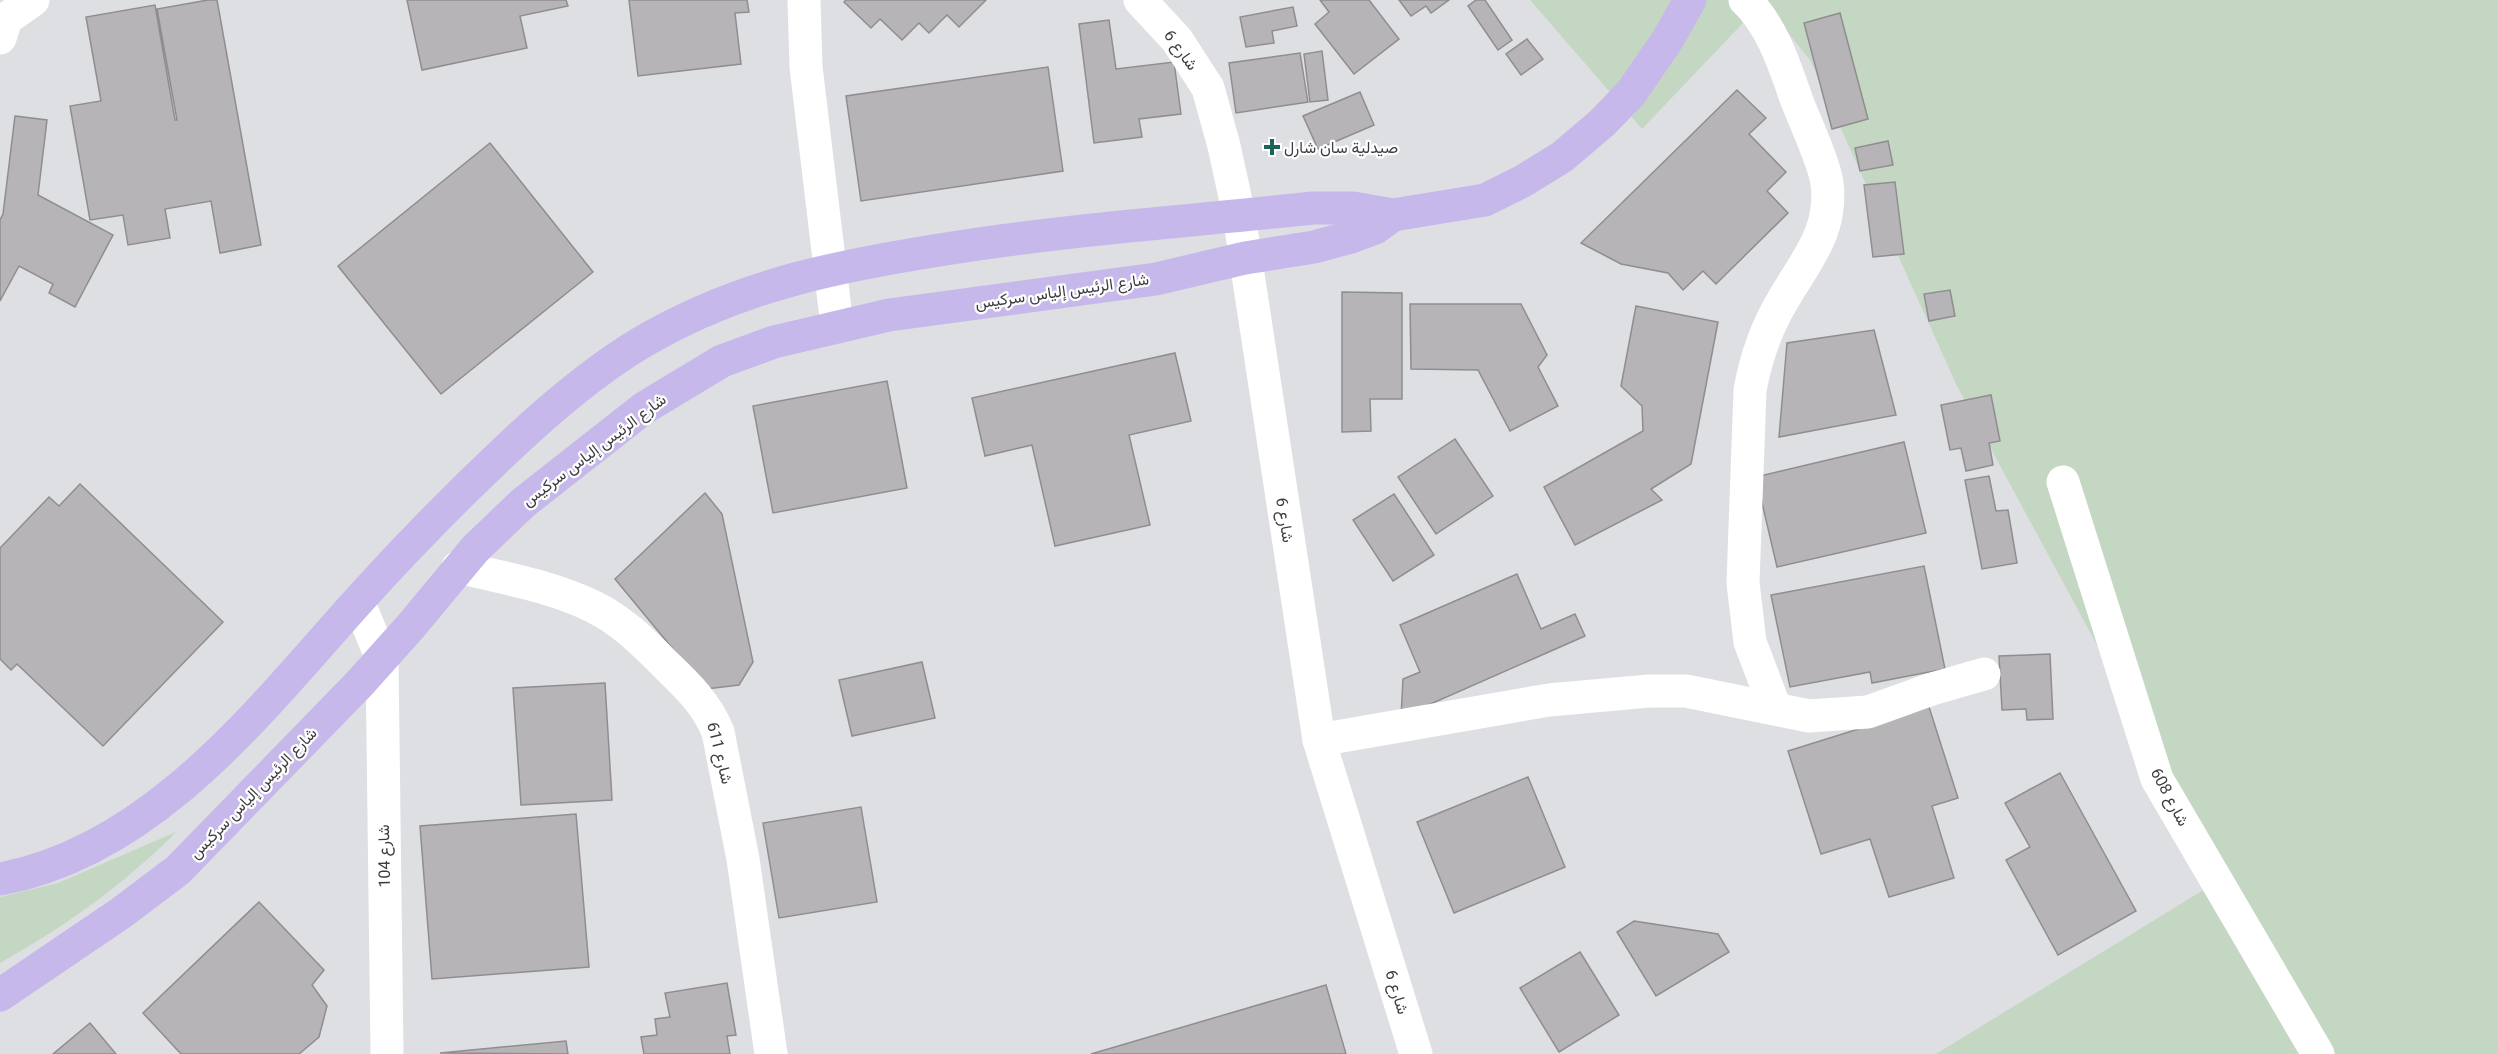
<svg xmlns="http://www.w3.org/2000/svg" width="2498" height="1054" font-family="Roboto,Vazirmatn,sans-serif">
  <rect width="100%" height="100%" fill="#dddfe2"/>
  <g fill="#c4d7c2">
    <path d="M 1530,0 L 2498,0 L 2498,1054 L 1936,1054 L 2223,878 L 1957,386 L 1810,60 L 1763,2 L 1642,129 Z"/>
    <path d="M 176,832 C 125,884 64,927 0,963 L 0,897 L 58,883 Z"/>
  </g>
  <g fill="#b6b4b6" stroke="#908d90" stroke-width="1.5">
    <path d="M 208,0 L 217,0 L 261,245 L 220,253 L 211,201 L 165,209 L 170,238 L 128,245 L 123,215 L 90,220 L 70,106 L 101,101 L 86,17 L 155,5 L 175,120 L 177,120 L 157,9 Z"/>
    <path d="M 407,0 L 566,0 L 568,6 L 520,16 L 527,48 L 422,70 Z"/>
    <path d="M 629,0 L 747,0 L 749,12 L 735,13 L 741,64 L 638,76 Z"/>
    <path d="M 846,0 L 986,0 L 959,27 L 947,15 L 929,33 L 919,23 L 902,40 L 880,19 L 871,28 L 844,2 Z"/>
    <path d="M 1320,0 L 1369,0 L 1399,39 L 1354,74 L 1315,24 L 1329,12 Z"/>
    <path d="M 1399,0 L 1449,0 L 1431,13 L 1426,6 L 1411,16 Z"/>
    <path d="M 1476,0 L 1485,0 L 1512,40 L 1498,50 L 1468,6 Z"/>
    <path d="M 1293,7 L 1297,26 L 1272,31 L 1274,43 L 1246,47 L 1240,17 Z"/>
    <path d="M 1840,13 L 1868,119 L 1832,129 L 1804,23 Z"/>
    <path d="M 1109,20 L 1116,69 L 1174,62 L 1181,114 L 1139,119 L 1142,137 L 1094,143 L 1079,24 Z"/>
    <path d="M 1527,39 L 1543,59 L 1521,75 L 1506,54 Z"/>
    <path d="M 1322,51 L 1328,100 L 1310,102 L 1304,54 Z"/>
    <path d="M 1300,53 L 1308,102 L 1236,113 L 1229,63 Z"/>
    <path d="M 1048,67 L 1063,171 L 861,201 L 846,96 Z"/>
    <path d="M 1737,90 L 1766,118 L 1749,134 L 1786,172 L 1767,191 L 1788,213 L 1716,284 L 1703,271 L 1683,290 L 1668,273 L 1621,264 L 1581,243 Z"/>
    <path d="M 1360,92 L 1374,125 L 1318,149 L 1303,116 Z"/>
    <path d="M 15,116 L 47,120 L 38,195 L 113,235 L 75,307 L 49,293 L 53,284 L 19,266 L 0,301 L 0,220 L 3,214 Z"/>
    <path d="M 1888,141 L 1893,165 L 1860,171 L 1855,148 Z"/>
    <path d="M 490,143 L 593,272 L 441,394 L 338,266 Z"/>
    <path d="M 1895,182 L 1904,254 L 1873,257 L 1864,185 Z"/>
    <path d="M 1950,290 L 1955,316 L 1929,321 L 1924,294 Z"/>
    <path d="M 1342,292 L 1402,293 L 1402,399 L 1370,399 L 1371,431 L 1342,432 Z"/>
    <path d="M 1410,304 L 1521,304 L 1547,355 L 1538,367 L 1558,406 L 1510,431 L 1478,370 L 1411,369 Z"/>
    <path d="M 1636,306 L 1718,322 L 1691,464 L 1651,489 L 1662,500 L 1575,545 L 1544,487 L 1643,431 L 1642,406 L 1621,386 Z"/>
    <path d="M 1874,330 L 1896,415 L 1779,437 L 1787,343 Z"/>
    <path d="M 1175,353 L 1191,421 L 1129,435 L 1150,525 L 1055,546 L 1032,445 L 985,456 L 972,398 Z"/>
    <path d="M 887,381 L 907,488 L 773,513 L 753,406 Z"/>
    <path d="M 1991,395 L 2000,441 L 1989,443 L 1993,465 L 1966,471 L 1961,448 L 1950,450 L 1941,405 Z"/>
    <path d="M 1455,439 L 1493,496 L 1436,534 L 1398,477 Z"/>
    <path d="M 1904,442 L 1926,533 L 1777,567 L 1756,477 Z"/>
    <path d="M 1989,476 L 1996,511 L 2008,510 L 2017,563 L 1982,569 L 1965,480 Z"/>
    <path d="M 80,484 L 223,622 L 103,746 L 17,664 L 11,670 L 0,659 L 0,548 L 49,497 L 59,506 Z"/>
    <path d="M 705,493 L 722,514 L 753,662 L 739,685 L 706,689 L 615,579 Z"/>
    <path d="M 1394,494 L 1434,555 L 1393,581 L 1353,520 Z"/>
    <path d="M 1924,566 L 1945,669 L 1872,683 L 1870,672 L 1790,687 L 1771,595 Z"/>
    <path d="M 1517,574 L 1541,629 L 1575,614 L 1585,636 L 1401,717 L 1403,679 L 1420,672 L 1400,625 Z"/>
    <path d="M 2050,654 L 2053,719 L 2027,720 L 2026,709 L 2002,710 L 1999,656 Z"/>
    <path d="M 922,662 L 935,718 L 852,736 L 839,680 Z"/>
    <path d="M 605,683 L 612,800 L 521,805 L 513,688 Z"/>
    <path d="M 1929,707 L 1958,798 L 1932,806 L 1954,878 L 1889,897 L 1870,839 L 1821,854 L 1788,751 Z"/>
    <path d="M 2060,773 L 2136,911 L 2058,955 L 2006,860 L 2030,847 L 2005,803 Z"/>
    <path d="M 1528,777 L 1565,867 L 1454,913 L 1417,822 Z"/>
    <path d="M 861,807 L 877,902 L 779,918 L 763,823 Z"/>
    <path d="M 576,814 L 589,967 L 432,979 L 420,826 Z"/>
    <path d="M 259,902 L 324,970 L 312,985 L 327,1006 L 319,1037 L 299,1054 L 181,1054 L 143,1013 Z"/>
    <path d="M 1634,921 L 1718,934 L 1729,952 L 1656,996 L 1617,932 Z"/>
    <path d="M 1580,952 L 1619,1015 L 1559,1052 L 1520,988 Z"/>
    <path d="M 727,983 L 736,1035 L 727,1036 L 730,1054 L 644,1054 L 641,1037 L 657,1035 L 655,1019 L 670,1017 L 665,993 Z"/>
    <path d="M 1326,985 L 1346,1054 L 1091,1054 Z"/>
    <path d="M 90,1023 L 116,1054 L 53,1054 Z"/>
    <path d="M 566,1041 L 568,1054 L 440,1053 Z"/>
  </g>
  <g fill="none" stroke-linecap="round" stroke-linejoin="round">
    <g stroke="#fff" stroke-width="33">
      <path d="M 804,0 L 806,67 L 837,326"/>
      <path d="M 1140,0 L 1177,40 L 1208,88 L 1224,146 L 1239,215 L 1319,740 L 1416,1054"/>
      <path d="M 1745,0 C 1772,25 1785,67 1797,101 C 1805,122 1824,162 1827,183 C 1833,232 1806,260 1783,300 C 1766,328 1756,357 1750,390 L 1743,583 L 1750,642 L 1775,708"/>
      <path d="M 0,38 L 6,19 L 33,0"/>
      <path d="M 2063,482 L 2157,779 L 2318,1054"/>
      <path d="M 458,567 C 503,578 552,586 594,607 C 623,621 646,645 668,667 C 689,687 707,705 718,732 L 743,859 L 771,1054"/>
      <path d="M 358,601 L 382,659 L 387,1054"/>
      <path d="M 1319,740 L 1549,700 L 1649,691 L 1686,691 L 1809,716 L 1868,712 L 1932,689 L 1984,674"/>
    </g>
    <g stroke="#c7b8eb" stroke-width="33">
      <path d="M 0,879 C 153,851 261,709 359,600 C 406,548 454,499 505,451 C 547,411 593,371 644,341 C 742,284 842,265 952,248 C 1072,229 1192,221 1313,208 L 1353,208 L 1393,215 L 1485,200 L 1523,181 L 1562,157 L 1602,123 L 1631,93 L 1668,39 L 1690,0"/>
      <path d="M 0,995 L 121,913 L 178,870 L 360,683 L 411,626 L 475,549 L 523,503 L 644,408 L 722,361 L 774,342 L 889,315 L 1156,279 L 1245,258 L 1314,247 L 1351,237 L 1375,228 L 1393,215"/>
    </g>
  </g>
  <path fill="#1b6459" stroke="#fff" stroke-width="2" d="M1269 138h6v6h6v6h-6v6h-6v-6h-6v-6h6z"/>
  <g text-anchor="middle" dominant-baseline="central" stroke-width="4.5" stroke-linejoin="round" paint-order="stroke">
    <g font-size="16" fill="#3c3d3e" stroke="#fff">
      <text transform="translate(1181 50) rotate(54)">شارع 6</text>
      <text transform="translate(1062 291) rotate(-8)">شارع الرئيس إلياس سركيس</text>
      <text transform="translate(594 450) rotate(-37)">شارع الرئيس إلياس سركيس</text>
      <text transform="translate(1285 520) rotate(81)">شارع 6</text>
      <text transform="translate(720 753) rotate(76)">شارع 611</text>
      <text transform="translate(253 793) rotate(-46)">شارع الرئيس إلياس سركيس</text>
      <text transform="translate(2170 797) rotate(62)">شارع 608</text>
      <text transform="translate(384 856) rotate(-91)">شارع 104</text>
      <text transform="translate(1397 992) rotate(73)">شارع 6</text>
    </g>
    <g font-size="16" fill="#3c3d3e" stroke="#fff" text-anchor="start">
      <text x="1284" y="147">صيدلية سان شارل</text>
    </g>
  </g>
</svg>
